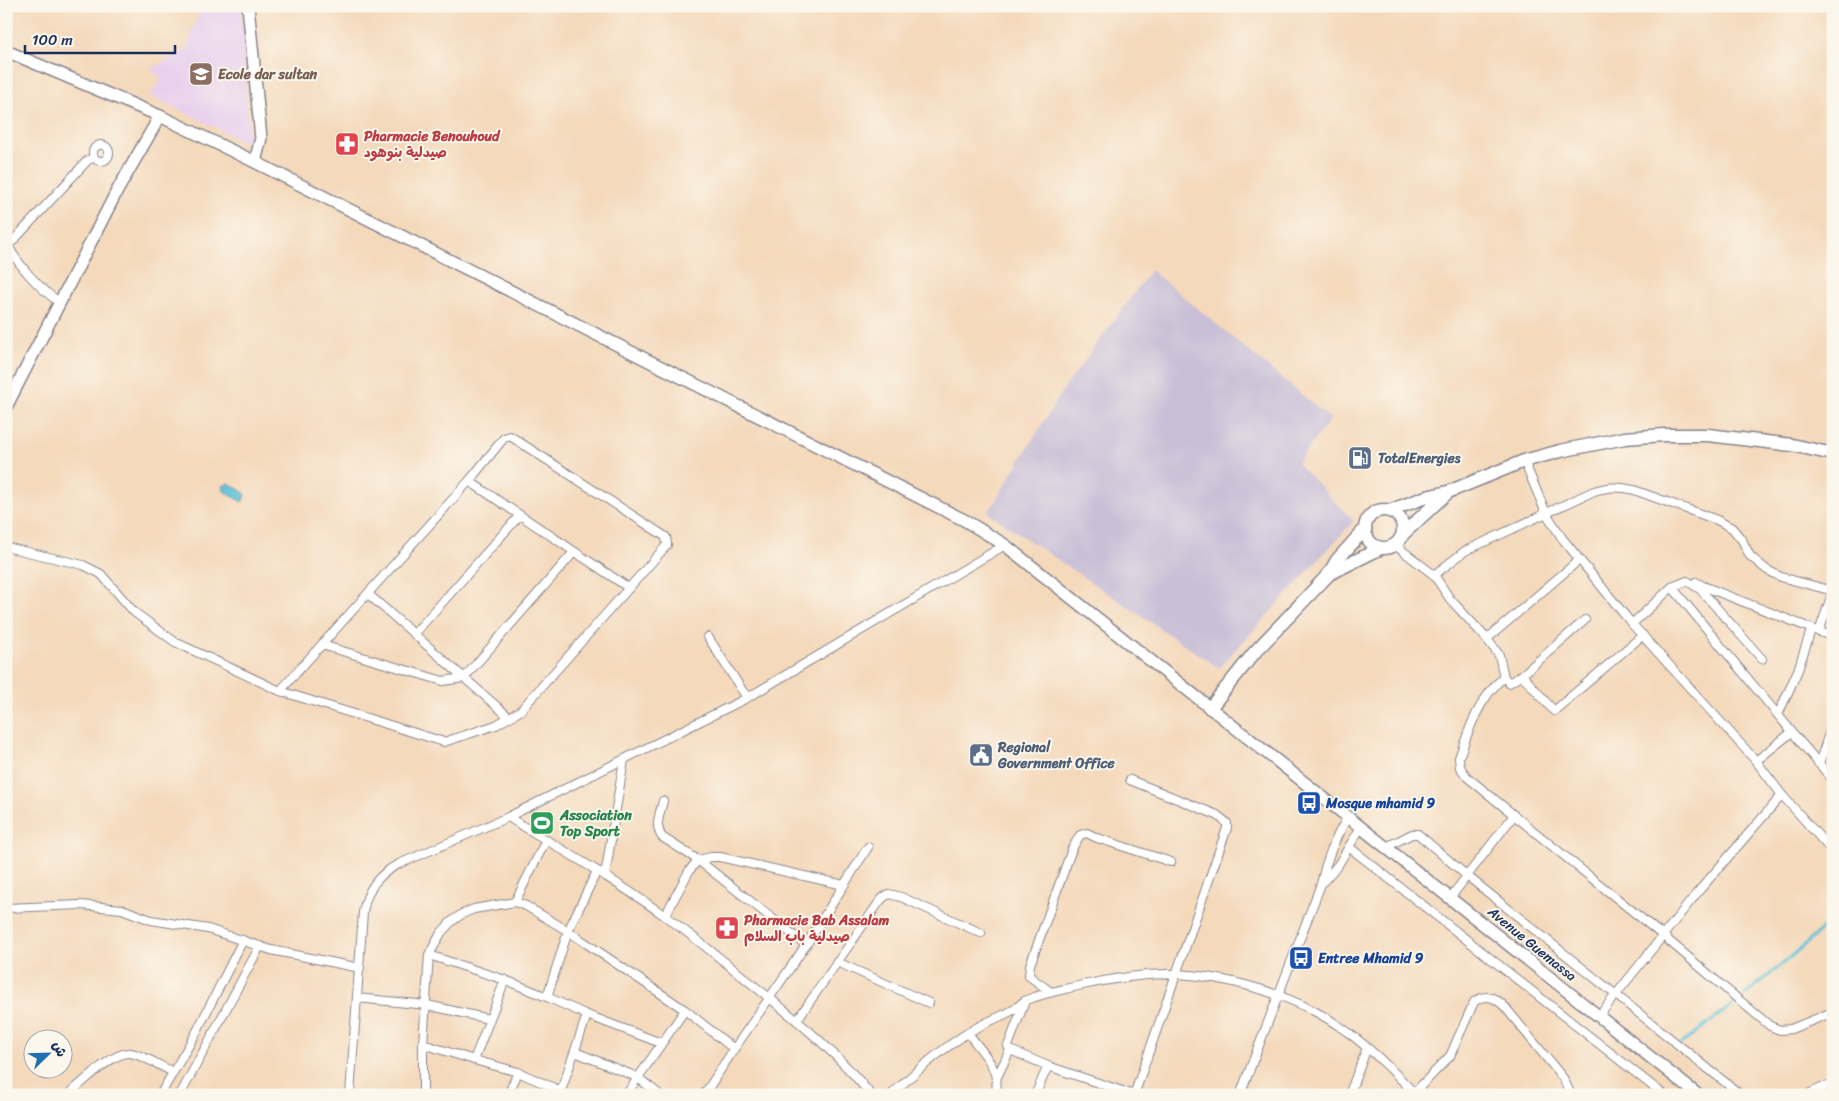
<svg xmlns="http://www.w3.org/2000/svg" width="1839" height="1101" font-family="Sriracha,'Playpen Sans Arabic',sans-serif">
  <rect width="100%" height="100%" fill="#fbf7ec"/>
  <filter id="ink" filterUnits="userSpaceOnUse"><feTurbulence type="fractalNoise" baseFrequency=".02" numOctaves="2"/><feDisplacementMap in="SourceGraphic" scale="10" xChannelSelector="R" yChannelSelector="G"/><feConvolveMatrix kernelMatrix="1 2 1 2 8 2 1 2 1" color-interpolation-filters="sRGB"/></filter>
  <filter id="wash" filterUnits="userSpaceOnUse"><feTurbulence type="fractalNoise" baseFrequency=".0096" numOctaves="4" result="noise"/><feDisplacementMap in="SourceGraphic" scale="20" xChannelSelector="R" yChannelSelector="G"/><feGaussianBlur stdDeviation="1.12" result="paint"/><feColorMatrix in="noise" values="0 0 0 0 0 0 0 0 0 0 0 0 0 0 0 0 0 1.4 0 .05"/><feComposite in="paint" operator="in"/></filter>
  <g filter="url(#wash)">
    <rect width="100%" height="100%" fill="#f4d9bb"/>
    <path fill="#e9d1ed" d="M 201,6 L 242,6 L 249,144 L 149,95 L 162,79 L 150,69 L 186,50 Z"/>
    <path fill="#c9bfd7" d="M 1151,270 L 1331,419 L 1297,463 L 1354,521 L 1219,668 L 988,513 L 1063,390 Z"/>
    <path fill="#58c0d5" stroke="#3a789a" d="M 229,483 L 246,494 L 242,502 L 224,491 L 223,486 Z"/>
    <g fill="none" stroke-linecap="round" stroke-linejoin="round">
      <g stroke="#58c0d5" stroke-width="3">
        <path d="M 1745,995 L 1793,955 L 1833,919"/>
        <path d="M 1681,1044 L 1735,1003"/>
      </g>
    </g>
  </g>
  <g filter="url(#ink)">
    <g fill="none" stroke-linecap="round" stroke-linejoin="round">
      <defs>
        <g id="street">
          <circle cx="101" cy="153" r="8"/>
          <path d="M 6,244 L 13,241 L 87,161 L 94,157"/>
          <path d="M 7,244 C 18,265 40,289 59,302"/>
          <path d="M 1524,461 L 1546,513 L 1562,538 L 1632,624 L 1756,761 L 1782,795 L 1833,852"/>
          <path d="M 469,481 L 629,588"/>
          <path d="M 1395,545 L 1434,575 L 1450,599 L 1487,639 L 1499,655 L 1504,677 C 1480,697 1469,728 1459,758 L 1460,767 L 1467,777 L 1662,935 L 1770,1026 L 1780,1030 L 1791,1029 L 1833,1012"/>
          <path d="M 6,547 L 83,565 L 101,574 L 134,612 L 175,642 L 280,691 L 444,742 L 496,725 L 520,711 L 667,545 L 666,537 L 510,436 L 504,438 L 469,481 L 280,691"/>
          <path d="M 1434,575 L 1465,551 L 1594,491 C 1608,487 1619,486 1634,490 L 1717,520 L 1732,528 L 1742,540 L 1750,556 L 1767,570 L 1781,577 L 1833,591"/>
          <path d="M 1696,582 L 1703,586 L 1833,637"/>
          <path d="M 1672,587 L 1792,732"/>
          <path d="M 368,594 L 509,717"/>
          <path d="M 1632,624 L 1672,587 L 1687,581 L 1700,589 L 1762,659"/>
          <path d="M 1819,632 L 1833,591"/>
          <path d="M 414,634 L 520,515"/>
          <path d="M 708,637 L 747,698"/>
          <path d="M 1487,639 L 1579,560"/>
          <path d="M 322,645 L 443,681 L 464,678 L 574,552"/>
          <path d="M 1522,675 L 1554,711 L 1643,635"/>
          <path d="M 1504,677 L 1509,683 L 1522,675 L 1585,620"/>
          <path d="M 1778,715 L 1798,670 L 1811,630"/>
          <path d="M 1756,761 L 1792,732 L 1833,780"/>
          <path d="M 1819,764 L 1833,721"/>
          <path d="M 1130,780 L 1217,815 L 1227,823 L 1227,828 L 1134,1095"/>
          <path d="M 663,801 C 660,814 654,825 662,837 L 698,860 L 711,857 L 720,857 L 844,885"/>
          <path d="M 508,817 C 561,849 615,880 665,916 C 700,941 733,969 767,996 C 804,1026 841,1057 871,1095"/>
          <path d="M 1349,847 L 1664,1095"/>
          <path d="M 1386,847 L 1412,834 L 1418,834 L 1466,875 L 1741,1095"/>
          <path d="M 605,876 L 624,760"/>
          <path d="M 1321,884 L 1338,865 L 1361,827"/>
          <path d="M 1450,898 L 1514,815"/>
          <path d="M 515,902 L 546,840"/>
          <path d="M 6,908 L 81,905 L 122,909 L 151,920 L 208,929 L 271,950 L 360,968"/>
          <path d="M 665,916 L 689,871 L 698,860 L 806,945"/>
          <path d="M 429,955 L 505,980"/>
          <path d="M 837,962 L 929,1003"/>
          <path d="M 505,980 L 547,997 L 587,1015 L 561,1091 L 518,1072 L 474,1060 Z"/>
          <path d="M 1051,992 L 1029,976 L 1030,965 L 1072,849 L 1080,835 L 1087,833 L 1097,838 L 1171,862"/>
          <path d="M 547,997 L 568,931 L 597,871"/>
          <path d="M 357,998 L 427,1005 L 489,1019"/>
          <path d="M 1025,1001 L 1008,1046 L 1010,1050 L 1048,1066 L 1035,1095"/>
          <path d="M 587,1015 L 661,1043"/>
          <path d="M 1598,1017 L 1697,893 L 1782,795"/>
          <path d="M 797,1020 L 880,901 L 884,897 L 889,894 L 901,897 L 981,933"/>
          <path d="M 968,1033 C 981,1051 1003,1070 995,1095"/>
          <path d="M 423,1044 L 474,1060"/>
          <path d="M 575,1052 L 637,1077 L 660,1095"/>
          <path d="M 1048,1066 L 1134,1095"/>
          <path d="M 997,1077 L 1010,1050"/>
          <path d="M 1414,1093 L 1450,1056 L 1474,1002 C 1486,993 1495,997 1505,1007 L 1563,1078 L 1571,1095"/>
          <path d="M 68,1095 C 81,1084 115,1050 131,1053 C 145,1056 160,1066 173,1072"/>
          <path d="M 160,1095 L 196,1033 L 243,940"/>
          <path d="M 180,1095 L 260,946"/>
          <path d="M 350,1095 L 363,912 C 367,889 378,874 399,864 L 508,817 L 747,698 L 1005,545"/>
          <path d="M 423,1095 L 423,1044 L 429,955 L 441,933 L 451,922 L 462,914 L 474,909 L 515,902 L 526,906 L 568,931 L 685,1010 L 734,1049 L 806,945 L 868,847"/>
          <path d="M 508,1095 L 518,1072"/>
          <path d="M 626,1095 L 685,1010"/>
          <path d="M 704,1095 L 734,1049"/>
          <path d="M 891,1095 C 916,1071 941,1049 971,1031 C 985,1022 1001,1017 1015,1009 C 1019,1006 1022,1002 1027,1000 C 1043,993 1061,990 1078,986 C 1110,979 1143,973 1176,974 C 1221,976 1274,990 1314,1011 C 1353,1031 1386,1063 1416,1095"/>
          <path d="M 1240,1095 L 1321,884 C 1326,859 1335,838 1348,816"/>
          <path d="M 1349,1095 L 1367,1048"/>
          <path d="M 1806,1095 L 1833,1083"/>
        </g>
        <g id="secondary">
          <path d="M 248,6 L 261,138 L 255,162"/>
          <path d="M 6,51 L 160,116 L 255,162 L 966,521 L 1005,545 L 1698,1095"/>
          <path d="M 6,407 L 117,191 L 160,116"/>
        </g>
        <g id="primary">
          <circle cx="1384" cy="529" r="19"/>
          <path d="M 1389,511 L 1426,497 L 1448,492 L 1524,461 L 1560,451 L 1625,438 L 1664,435 L 1708,435 L 1792,445 L 1833,454"/>
          <path d="M 1403,534 L 1448,492"/>
          <path d="M 1329,574 L 1381,548"/>
          <path d="M 1210,708 L 1254,653 L 1329,574 L 1337,560 L 1365,529"/>
        </g>
      </defs>
      <use href="#street" stroke="#88848c" stroke-width="10"/>
      <use href="#secondary" stroke="#88848c" stroke-width="14"/>
      <use href="#primary" stroke="#88848c" stroke-width="15"/>
      <use href="#street" stroke="#fff" stroke-width="8"/>
      <use href="#secondary" stroke="#fff" stroke-width="11"/>
      <use href="#primary" stroke="#fff" stroke-width="12"/>
    </g>
  </g>
  <defs>
    <symbol id="school-square" viewBox="-11 -11 22 22"><rect x="-9" y="-9" width="18" height="18" rx="4" fill="#8d6e63" stroke="#fbf7ec"/><path d="M0-5L7-2L0 1L-7-2ZM-4 1L0 2.5L4 1V4Q0 6-4 4Z" fill="#fff"/></symbol>
    <symbol id="pharmacy-square" viewBox="-11 -11 22 22"><rect x="-9" y="-9" width="18" height="18" rx="4" fill="#e0444e" stroke="#fbf7ec"/><path d="M-2-6h4v4h4v4h-4v4h-4v-4h-4v-4h4Z" fill="#fff"/></symbol>
    <symbol id="fuel-square" viewBox="-11 -11 22 22"><rect x="-9" y="-9" width="18" height="18" rx="4" fill="#5c6f8a" stroke="#fbf7ec"/><path d="M-5.5-6h7V0h2V4h1.3V-2.5L3-4.5l.8-.8L6-3V5H2.5V1h-1V6h-7ZM-4.2-4.7v3.2H.2V-4.7Z" fill="#fff"/></symbol>
    <symbol id="civic-square" viewBox="-11 -11 22 22"><rect x="-9" y="-9" width="18" height="18" rx="4" fill="#5c6f8a" stroke="#fbf7ec"/><path d="M-.6-6.5H3V-4.5H.6V-3L4-1V1h2V6H-6V1h2V-1L-.6-3ZM-1.2 2.5V6h2.4V2.5Z" fill="#fff"/></symbol>
    <symbol id="bus-square" viewBox="-11 -11 22 22"><rect x="-9" y="-9" width="18" height="18" rx="4" fill="#1a4fb4" stroke="#fbf7ec"/><path d="M-5-6H5V4H4V6H2V4H-2V6H-4V4H-5ZM-3.5-4V0h7V-4ZM-3.5 1.2v1.5H-2V1.2ZM2 1.2v1.5H3.5V1.2Z" fill="#fff"/></symbol>
    <symbol id="stadium-square" viewBox="-11 -11 22 22"><rect x="-9" y="-9" width="18" height="18" rx="4" fill="#2e9e5b" stroke="#fbf7ec"/><path d="M0-5a6.5 5 0 1 0 0 10a6.5 5 0 1 0 0-10ZM-3.5-1.8h7v3.6h-7Z" fill="#fff"/></symbol>
  </defs>
  <g fill-rule="evenodd">
    <use href="#school-square" x="187" y="60" width="28" height="28"/>
    <use href="#pharmacy-square" x="333" y="130" width="28" height="28"/>
    <use href="#fuel-square" x="1346" y="444" width="28" height="28"/>
    <use href="#civic-square" x="967" y="741" width="28" height="28"/>
    <use href="#bus-square" x="1295" y="789" width="28" height="28"/>
    <use href="#stadium-square" x="528" y="809" width="28" height="28"/>
    <use href="#pharmacy-square" x="713" y="914" width="28" height="28"/>
    <use href="#bus-square" x="1287" y="944" width="28" height="28"/>
  </g>
  <g text-anchor="middle" dominant-baseline="central" stroke-width="4" stroke-linejoin="round" paint-order="stroke">
    <g font-size="14" font-weight="bold" fill="#785e54" stroke="#fbf7ec" text-anchor="start">
      <text x="218" y="74">Ecole dar sultan</text>
    </g>
    <g font-size="14" font-weight="bold" fill="#be3a42" stroke="#fbf7ec" text-anchor="start">
      <text x="364" y="136">Pharmacie Benouhoud<tspan x="364" dy="16">صيدلية بنوهود</tspan></text>
      <text x="744" y="920">Pharmacie Bab Assalam<tspan x="744" dy="16">صيدلية باب السلام</tspan></text>
    </g>
    <g font-size="14" font-weight="bold" fill="#4e5e75" stroke="#fbf7ec" text-anchor="start">
      <text x="1378" y="458">TotalEnergies</text>
      <text x="998" y="747">Regional<tspan x="998" dy="16">Government Office</tspan></text>
    </g>
    <g font-size="14" font-weight="bold" fill="#164399" stroke="#fbf7ec" text-anchor="start">
      <text x="1326" y="803">Mosque mhamid 9</text>
      <text x="1318" y="958">Entree Mhamid 9</text>
    </g>
    <g font-size="14" font-weight="bold" fill="#27864d" stroke="#fbf7ec" text-anchor="start">
      <text x="560" y="815">Association<tspan x="560" dy="16">Top Sport</tspan></text>
    </g>
    <g font-size="14" fill="#1b2f5e" stroke="#fbf7ec">
      <text transform="translate(1532 944) rotate(39)">Avenue Guemassa</text>
    </g>
  </g>
  <rect width="1839" height="1101" fill="none" stroke="#fbf7ec" stroke-width="25"/>
  <g transform="translate(48 1054) rotate(67)"><circle r="24" fill="#fbf7ec" stroke="#a1a7b3"/>
  <path d="M0-4L9 19L0 12L-9 19Z" fill="#1f6fb2"/>
  <text y="-8" font-size="14" font-weight="bold" text-anchor="middle" fill="#1b2f5e">ش</text>
  </g>
  <path d="M25 45v8h150v-8" fill="none" stroke="#1b2f5e" stroke-width="2.5"/>
  <text x="32" y="45" font-size="15" fill="#1b2f5e" stroke="#fbf7ec" stroke-width="4" paint-order="stroke">100 m</text>
</svg>
